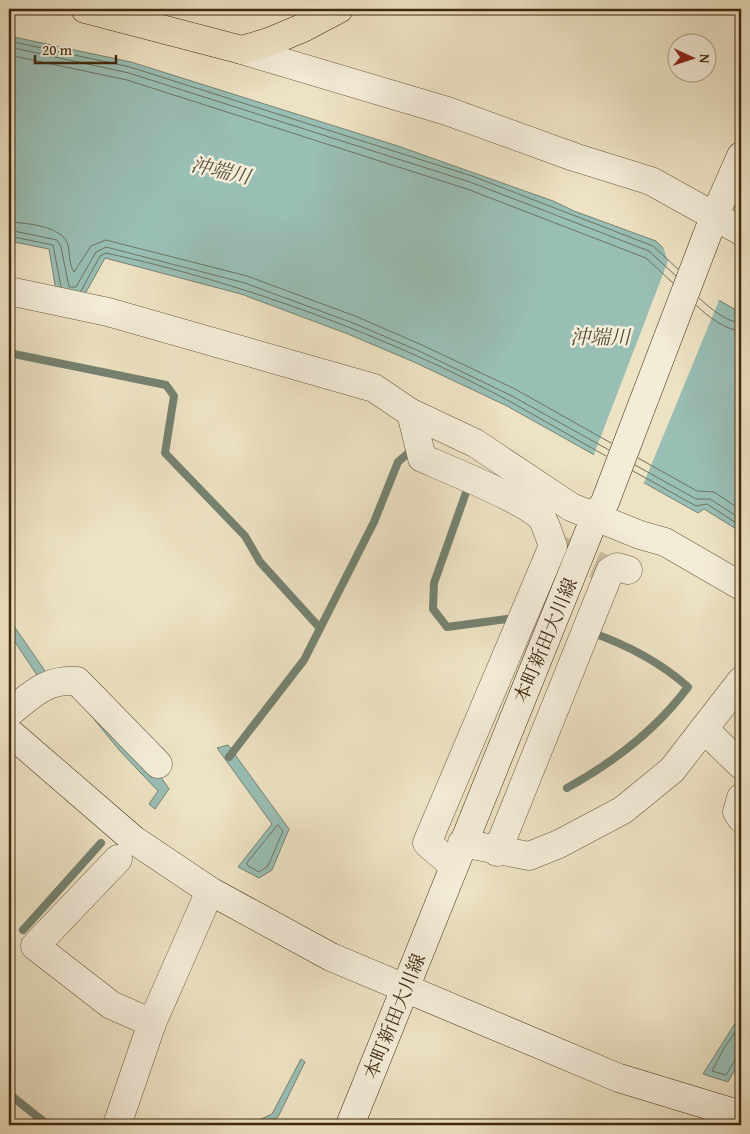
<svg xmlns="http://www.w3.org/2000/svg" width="750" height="1134" font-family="'Gentium Book Plus','Noto Serif JP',serif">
  <rect width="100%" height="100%" fill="#ede2c4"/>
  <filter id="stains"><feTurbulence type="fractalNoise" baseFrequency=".004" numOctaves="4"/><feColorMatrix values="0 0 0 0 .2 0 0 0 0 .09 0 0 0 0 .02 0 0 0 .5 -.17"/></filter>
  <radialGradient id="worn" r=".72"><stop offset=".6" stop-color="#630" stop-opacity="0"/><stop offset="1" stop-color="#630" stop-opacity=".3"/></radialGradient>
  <g fill="#99beb4" stroke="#758271">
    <path d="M 9,36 L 131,62 L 398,146 L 553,201 L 574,211 L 656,241 L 717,299 L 741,313 L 741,532 L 704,509 L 698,513 L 507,406 L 414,362 L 348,334 L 241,294 L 105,258 L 81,301 L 57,296 L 49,249 L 9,241 Z"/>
    <path d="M 9,619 L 45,671 L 39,678 L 9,633 Z"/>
    <path d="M 76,697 L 156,770 L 169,789 L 155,809 L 149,804 L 158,791 L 120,751 Z"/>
    <path d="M 228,745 L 289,829 L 272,870 L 259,878 L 238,867 L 272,824 L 217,748 Z"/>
    <path d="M 741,1014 L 741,1059 L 728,1082 L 703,1074 Z"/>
    <path d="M 301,1059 L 305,1062 L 278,1117 L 263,1125 L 248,1125 L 272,1114 Z"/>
  </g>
  <path fill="#ede2c4" d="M 662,244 L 720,298 L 643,485 L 593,457 L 668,261 Z"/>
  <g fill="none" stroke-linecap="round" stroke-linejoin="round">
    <g stroke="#6c7360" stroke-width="1">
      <path d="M 9,41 L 130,67 L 472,176 L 653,246 L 678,269"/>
      <path d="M 9,47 L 129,73 L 470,182 L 649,251 L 676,276"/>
      <path d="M 9,55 L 127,80 L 467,189 L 646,258 L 673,283"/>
      <path d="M 9,222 C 26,223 63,226 68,245 C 70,254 69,265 74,272 L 91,246 L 106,240 L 247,276 L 355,316 L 422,345 L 515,389 L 611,443"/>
      <path d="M 9,230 L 57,240 L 61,247 L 69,287 L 76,287 L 96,252 L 106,247 L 245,283 L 353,323 L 419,351 L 512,396 L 609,450"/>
      <path d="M 9,236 L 53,245 L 61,287"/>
      <path d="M 81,291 L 100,256 L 106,253 C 241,282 388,336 511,402 C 543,420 574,438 606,456"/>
      <path d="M 699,298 C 710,308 726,322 741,323"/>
      <path d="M 696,305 C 707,316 725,330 741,331"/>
      <path d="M 638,458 L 697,491 L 714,492 L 741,510"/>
      <path d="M 635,465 L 696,499 L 710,499 L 741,519"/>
      <path d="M 633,471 L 696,506 L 707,504 L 741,526"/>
      <path d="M 278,825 L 283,831 L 268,866 L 259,872 L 248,866 L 247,863 Z"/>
      <path d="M 741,1024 L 724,1048 L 712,1071 L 726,1075 L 736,1059 L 741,1057"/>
    </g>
    <g stroke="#758271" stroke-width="8">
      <path d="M 9,353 L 166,385 L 174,396 L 165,453 L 245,536 L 260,562 L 319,627"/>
      <path d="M 469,484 L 434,583 L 433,609 L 447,627 L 507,619"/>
      <path d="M 229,757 L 304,660 L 374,522 L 398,462 L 414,448"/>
      <path d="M 567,788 C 614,762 656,730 688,687 C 660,662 625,644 590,632"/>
      <path d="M 23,930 L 101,843"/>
      <path d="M 9,1094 L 48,1125"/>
    </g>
    <path stroke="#cabd9f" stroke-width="28" stroke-dasharray="28 14" stroke-linecap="butt" d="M 556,548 L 610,571"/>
    <defs>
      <g id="street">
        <path d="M 242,50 L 447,111 L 574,157 L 651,181 L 741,231"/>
        <path d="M 9,291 L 108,312 L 374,388 L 411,413 L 475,443 L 571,507 L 640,535 L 665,542 L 741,586"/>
        <path d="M 411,413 L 422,458 C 445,468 532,503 543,520 C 547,528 550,538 553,546 L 427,843 L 453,865"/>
        <path d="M 9,713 C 32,695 45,679 77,681 L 158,764"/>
        <path d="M 704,729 L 741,765"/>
        <path d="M 741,798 L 737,812 L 741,818"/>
        <path d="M 462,843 L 529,856 L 559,844 L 623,810 L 672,770 L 741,681"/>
        <path d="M 497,852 L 610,571 L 617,567 L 628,570"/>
        <path d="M 118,859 L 35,946 L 111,1005 L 152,1023"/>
        <path d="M 117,1125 L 152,1023 L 210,891"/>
      </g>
      <g id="secondary">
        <path d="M 9,732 L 134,840 L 210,891 L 331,957 L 619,1078 L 741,1115"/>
        <path d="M 350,1125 L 595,517 L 605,502 L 714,217 L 741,156"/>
      </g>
      <path id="primary" d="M 85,9 L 242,50 L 269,42 L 305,27 L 339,9"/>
    </defs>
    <use href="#street" stroke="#6a563a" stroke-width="29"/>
    <use href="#secondary" stroke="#3f280c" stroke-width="29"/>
    <use href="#primary" stroke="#3f280c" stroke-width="29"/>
    <use href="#street" stroke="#f3ecd9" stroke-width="28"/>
    <use href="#secondary" stroke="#f3ecd9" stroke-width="28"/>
    <use href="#primary" stroke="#ede2c4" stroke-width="28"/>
  </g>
  <g text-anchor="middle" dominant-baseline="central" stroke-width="5" stroke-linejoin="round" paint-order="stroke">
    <g font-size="19" fill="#3f280c" stroke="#f3ecd9">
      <text transform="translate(545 640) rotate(-67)">本町新田大川線</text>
      <text transform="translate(394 1016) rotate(-68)">本町新田大川線</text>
    </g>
    <g font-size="20" font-style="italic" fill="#564e36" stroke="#f3ecd9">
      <text transform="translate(221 170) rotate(13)">沖端川</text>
      <text x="600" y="336">沖端川</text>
    </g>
  </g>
  <rect width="750" height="1134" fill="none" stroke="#ede2c4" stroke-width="30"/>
  <rect x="10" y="10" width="730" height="1114" fill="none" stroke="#3f280c" stroke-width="2.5"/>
  <rect x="15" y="15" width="720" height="1104" fill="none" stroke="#3f280c"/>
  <g transform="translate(692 58) rotate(93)"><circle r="24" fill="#f3ecd9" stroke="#ab9e87"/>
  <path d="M0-4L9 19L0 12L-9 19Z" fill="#8f2418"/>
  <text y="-8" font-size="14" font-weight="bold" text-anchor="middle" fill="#3f280c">N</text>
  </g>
  <path d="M35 55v8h81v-8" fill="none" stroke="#3f280c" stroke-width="2.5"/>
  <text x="42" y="55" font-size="15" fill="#3f280c" stroke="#f3ecd9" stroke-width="4" paint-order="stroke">20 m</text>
  <rect width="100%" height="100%" filter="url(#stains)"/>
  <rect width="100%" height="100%" fill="url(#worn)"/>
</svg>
